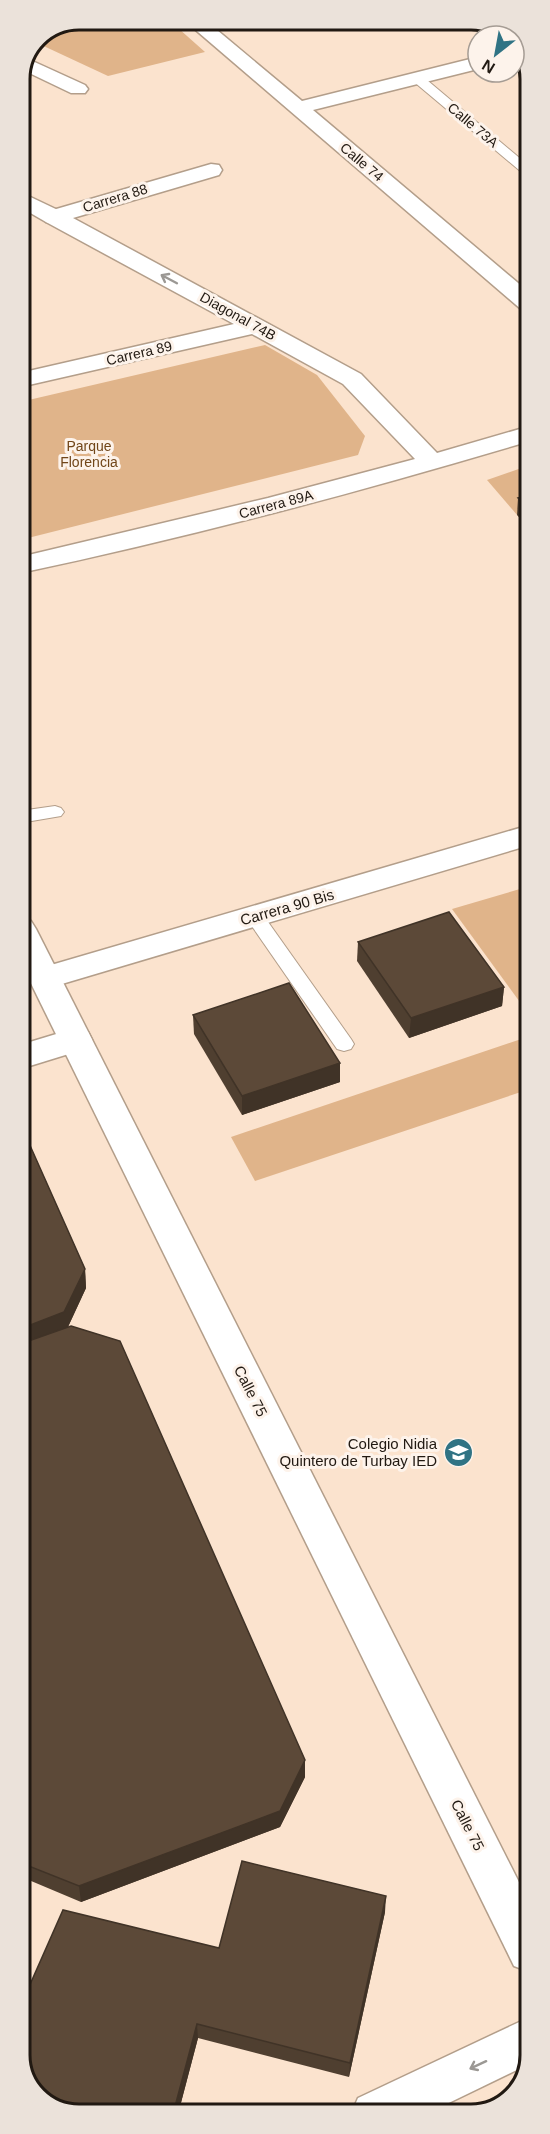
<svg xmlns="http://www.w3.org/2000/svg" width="550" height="2134" font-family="Arial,sans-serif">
  <rect width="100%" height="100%" fill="#fbe3ce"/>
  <g fill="#e0b48a">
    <path d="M 79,20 L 169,20 L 205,52 L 108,76 L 35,42 L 37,37 Z"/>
    <path d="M 265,345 L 317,375 L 365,436 L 358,455 L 20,540 L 20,402 Z"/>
    <path d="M 530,465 L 530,530 L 487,480 Z"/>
    <path d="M 530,886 L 530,1016 L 452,909 Z"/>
    <path d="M 530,1036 L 530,1089 L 255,1181 L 231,1137 Z"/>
  </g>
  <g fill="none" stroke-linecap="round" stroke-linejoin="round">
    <defs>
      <g id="lane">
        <path d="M 417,74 L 421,75 L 529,166 L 529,176 L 525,175 L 413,81 L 413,75 Z"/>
        <path d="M 55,806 L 61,808 L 64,812 L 61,816 L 20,823 L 20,811 Z"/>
        <path d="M 255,911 L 261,912 L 351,1039 L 354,1044 L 351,1049 L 344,1051 L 337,1049 L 249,922 L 246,917 L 249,912 Z"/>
      </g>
      <g id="street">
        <path d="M 184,20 L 205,20 L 302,101 L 478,57 L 478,69 L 313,110 L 530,293 L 530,312 L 522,310 Z"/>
        <path d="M 518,47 L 524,57 L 514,60 L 514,48 Z"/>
        <path d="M 28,59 L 85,85 L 88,89 L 85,93 L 71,93 L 23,70 Z"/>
        <path d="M 211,164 L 219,165 L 222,170 L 219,175 L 73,218 L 361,374 L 437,453 L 530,426 L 530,441 C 363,491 191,537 20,573 L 20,557 L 268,498 L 415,459 L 343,384 L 252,334 L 20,387 L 20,373 L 234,324 L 46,222 L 43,217 L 46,212 Z"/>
        <path d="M 530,825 L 530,845 L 45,989 L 34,986 L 29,978 L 34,970 Z"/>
        <path d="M 76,1028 L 88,1032 L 92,1040 L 88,1048 L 20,1069 L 20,1045 Z"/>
      </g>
      <g id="secondary">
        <path d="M 20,192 L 62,212 L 65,217 L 62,222 L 54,224 L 46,222 L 20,207 Z"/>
        <path d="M 20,918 L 31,921 L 36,929 L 530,1904 L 530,1972 L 514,1966 L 20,961 Z"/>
        <path d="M 530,2017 L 530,2055 L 527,2065 L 426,2114 L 351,2114 L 358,2098 Z"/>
      </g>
    </defs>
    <use href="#lane" stroke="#b39e8a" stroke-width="2"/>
    <use href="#street" stroke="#b39e8a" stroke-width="3"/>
    <use href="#secondary" stroke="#b39e8a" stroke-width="3"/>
    <use href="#lane" fill="#fff" fill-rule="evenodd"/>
    <use href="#street" fill="#fff" fill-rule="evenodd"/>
    <use href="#secondary" fill="#fff" fill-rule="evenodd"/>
  </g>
  <g fill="#4f3f30">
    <path d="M 518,498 L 530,511 L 530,529 L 517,515 Z"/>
    <path d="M 358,942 L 504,987 L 502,1006 L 409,1038 L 357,961 Z"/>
    <path d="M 193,1015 L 340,1063 L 340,1082 L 242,1115 L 194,1034 Z"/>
    <path d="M 20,1123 L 85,1269 L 86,1288 L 68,1327 L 305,1777 L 280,1827 L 81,1902 L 24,1878 L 20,1867 Z"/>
    <path d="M 385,1912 L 349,2077 L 198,2038 L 178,2114 L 72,2114 L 219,1948 Z"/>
  </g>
  <g fill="#403327">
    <path d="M 504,987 L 502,1006 L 409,1038 L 411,1018 Z"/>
    <path d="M 340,1063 L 340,1082 L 242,1115 L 242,1096 Z"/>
    <path d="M 85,1269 L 86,1288 L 66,1331 L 20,1348 L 20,1329 Z"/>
    <path d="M 305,1760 L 305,1777 L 280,1827 L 81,1902 L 79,1886 Z"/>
    <path d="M 386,1896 L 385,1912 L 349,2077 L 350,2063 Z"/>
    <path d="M 197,2024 L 198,2038 L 178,2114 L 173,2114 Z"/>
  </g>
  <g fill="#5c4938" stroke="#403327" stroke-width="1.5">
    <path d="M 530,495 L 530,511 L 518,498 Z"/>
    <path d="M 449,912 L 504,987 L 411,1018 L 358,942 Z"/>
    <path d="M 289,983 L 340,1063 L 242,1096 L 193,1015 Z"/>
    <path d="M 20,1123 L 85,1269 L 64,1312 L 20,1329 Z"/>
    <path d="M 71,1326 L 120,1341 L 305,1760 L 280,1811 L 79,1886 L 21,1863 L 20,1860 L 20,1344 Z"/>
    <path d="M 242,1861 L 386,1896 L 350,2063 L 197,2024 L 173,2114 L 72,2114 L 40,2100 L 21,2066 L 21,2005 L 63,1910 L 219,1948 Z"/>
  </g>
  <defs><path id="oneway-shaft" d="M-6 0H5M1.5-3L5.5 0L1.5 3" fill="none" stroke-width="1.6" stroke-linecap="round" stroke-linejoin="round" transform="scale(1.5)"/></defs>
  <g stroke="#9b9894">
    <use href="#oneway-shaft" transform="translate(169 279) rotate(-152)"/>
    <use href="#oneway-shaft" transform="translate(478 2065) rotate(155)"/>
  </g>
  <defs>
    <symbol id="school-disc" viewBox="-11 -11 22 22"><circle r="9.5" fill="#307384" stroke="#fdf3eb"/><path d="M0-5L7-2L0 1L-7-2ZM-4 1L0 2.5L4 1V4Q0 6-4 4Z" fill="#fff"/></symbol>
  </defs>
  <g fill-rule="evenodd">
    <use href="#school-disc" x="442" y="1436" width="33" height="33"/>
  </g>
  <g text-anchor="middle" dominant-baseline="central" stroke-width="6" stroke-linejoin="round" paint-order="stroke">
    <g font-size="14" fill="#211912" stroke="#fdf3eb">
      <text transform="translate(473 125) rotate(40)">Calle 73A</text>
      <text transform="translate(362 162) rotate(40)">Calle 74</text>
      <text transform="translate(115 198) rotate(-17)">Carrera 88</text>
      <text transform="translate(238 316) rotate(29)">Diagonal 74B</text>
      <text transform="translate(139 353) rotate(-13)">Carrera 89</text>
      <text transform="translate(276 504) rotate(-15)">Carrera 89A</text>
    </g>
    <g font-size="14" fill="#714619" stroke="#fdf3eb">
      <text x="89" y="446">Parque<tspan x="89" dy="16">Florencia</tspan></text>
    </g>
    <g font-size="15" fill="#211912" stroke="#fdf3eb">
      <text transform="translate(287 907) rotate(-16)">Carrera 90 Bis</text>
      <text transform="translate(251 1391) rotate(63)">Calle 75</text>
      <text transform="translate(468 1825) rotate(63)">Calle 75</text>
    </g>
    <g font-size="15" fill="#211912" stroke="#fdf3eb" text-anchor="end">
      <text x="437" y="1443">Colegio Nidia<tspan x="437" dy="17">Quintero de Turbay IED</tspan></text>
    </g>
  </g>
  <path d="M0 0H550V2134H0ZM79 30H471A49 49 0 0 1 520 79V2055A49 49 0 0 1 471 2104H79A49 49 0 0 1 30 2055V79A49 49 0 0 1 79 30Z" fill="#ebe2da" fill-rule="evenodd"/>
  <path fill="none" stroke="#211912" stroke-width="3" d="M79 30H471A49 49 0 0 1 520 79V2055A49 49 0 0 1 471 2104H79A49 49 0 0 1 30 2055V79A49 49 0 0 1 79 30Z"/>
  <g transform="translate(496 54) rotate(211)"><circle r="28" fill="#fdf3eb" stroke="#a59c94" stroke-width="1.5"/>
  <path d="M0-4.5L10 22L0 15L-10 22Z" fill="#307384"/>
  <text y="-9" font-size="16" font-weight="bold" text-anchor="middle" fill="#211912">N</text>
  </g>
</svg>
